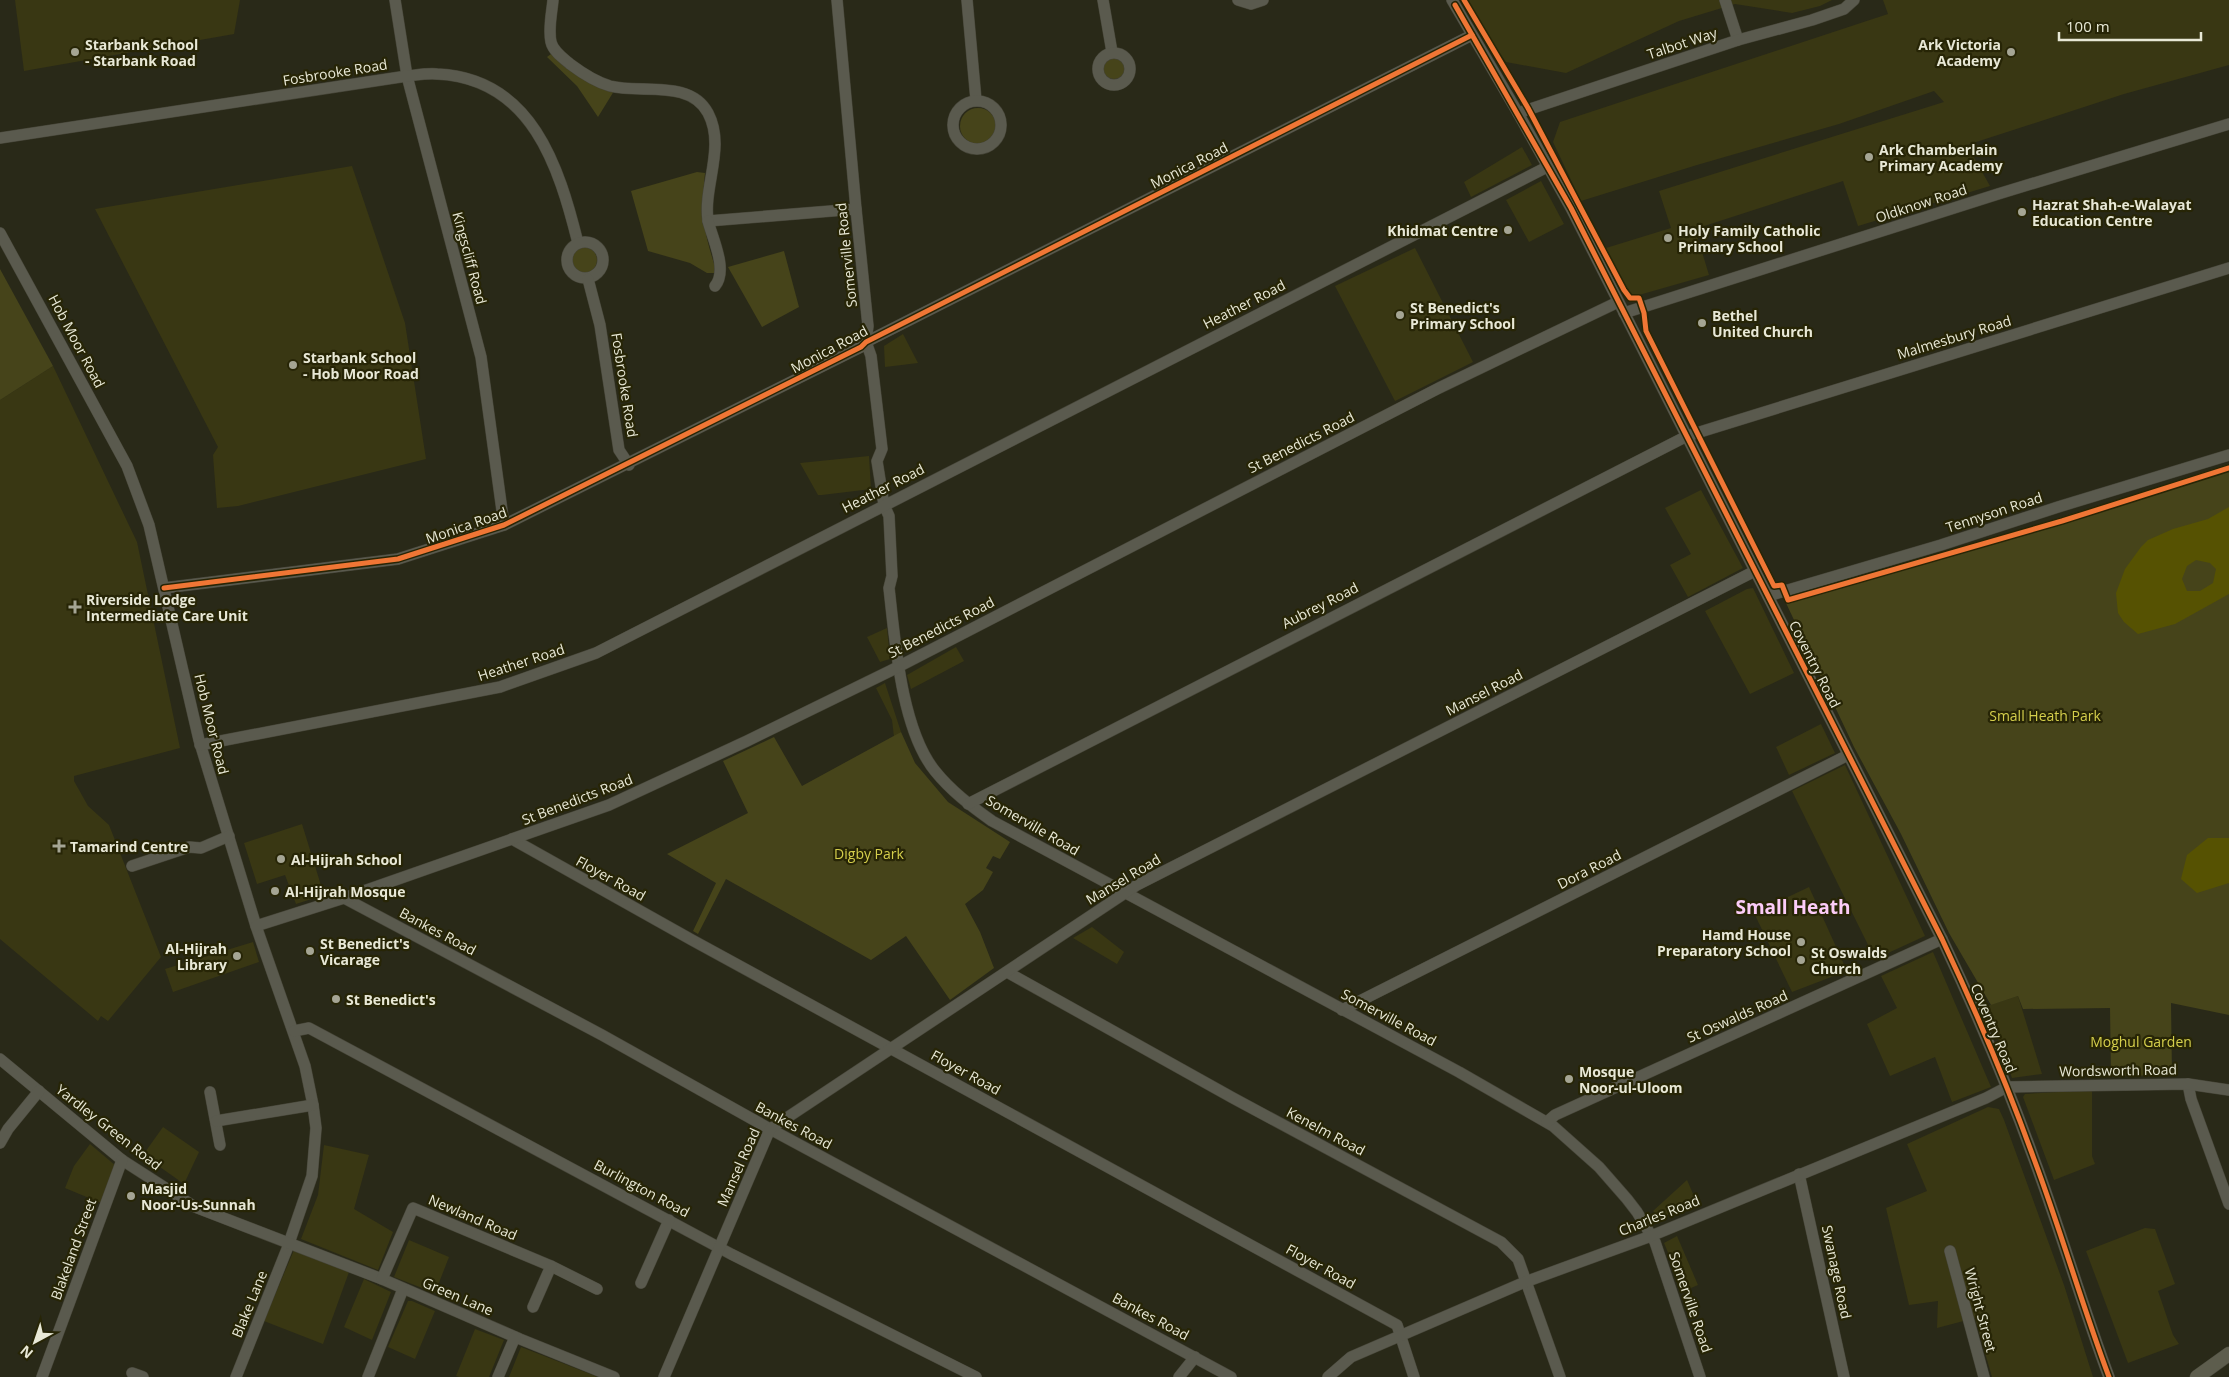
<svg xmlns="http://www.w3.org/2000/svg" width="2229" height="1377" font-family="'Open Sans',sans-serif">
  <rect width="100%" height="100%" fill="#292918"/>
  <g fill="#393713">
    <path d="M 15,0 L 240,0 L 234,34 L 24,71 Z"/>
    <path d="M 1466,0 L 1832,0 L 1820,6 L 1792,13 L 1735,4 L 1679,21 L 1566,73 L 1506,62 L 1477,21 Z"/>
    <path d="M 1883,0 L 2229,0 L 2229,65 L 2124,94 L 1967,145 L 1990,186 L 1858,226 L 1843,181 L 1695,229 L 1709,275 L 1632,297 L 1606,248 L 1671,228 L 1659,191 L 1944,102 L 1934,91 L 1839,124 L 1697,165 L 1581,201 L 1553,142 L 1560,122 L 1888,14 Z"/>
    <path d="M 1522,147 L 1532,165 L 1471,197 L 1464,182 Z"/>
    <path d="M 352,166 L 405,323 L 426,459 L 238,506 L 217,508 L 213,455 L 218,447 L 95,209 Z"/>
    <path d="M 1541,181 L 1564,224 L 1529,242 L 1506,200 Z"/>
    <path d="M 1415,248 L 1473,362 L 1395,401 L 1335,286 Z"/>
    <path d="M 903,334 L 918,363 L 885,367 L 884,346 Z"/>
    <path d="M 53,366 L 137,542 L 180,748 L 74,776 L 74,781 L 88,806 L 109,825 L 161,957 L 108,1021 L 101,1016 L 98,1021 L 0,939 L 0,400 Z"/>
    <path d="M 869,456 L 871,489 L 822,495 L 818,495 L 800,463 Z"/>
    <path d="M 1701,490 L 1743,568 L 1688,597 L 1670,565 L 1691,554 L 1665,508 Z"/>
    <path d="M 1753,588 L 1794,673 L 1750,694 L 1705,611 L 1747,589 Z"/>
    <path d="M 887,628 L 890,659 L 880,662 L 867,637 Z"/>
    <path d="M 956,647 L 964,661 L 911,689 L 907,675 Z"/>
    <path d="M 885,683 L 901,732 L 894,737 L 892,720 L 876,688 Z"/>
    <path d="M 1821,724 L 1835,753 L 1789,775 L 1776,747 Z"/>
    <path d="M 1845,765 L 1925,936 L 1875,959 L 1792,791 Z"/>
    <path d="M 302,824 L 324,895 L 296,904 L 285,875 L 257,884 L 244,843 Z"/>
    <path d="M 1809,887 L 1847,971 L 1792,992 L 1754,913 Z"/>
    <path d="M 1092,927 L 1124,952 L 1117,964 L 1073,938 Z"/>
    <path d="M 253,942 L 259,962 L 173,992 L 165,969 Z"/>
    <path d="M 1933,952 L 1991,1087 L 1952,1102 L 1935,1057 L 1890,1076 L 1867,1024 L 1897,1008 L 1881,976 Z"/>
    <path d="M 2018,996 L 2042,1074 L 2012,1078 L 1987,1008 L 1990,1005 Z"/>
    <path d="M 2092,1090 L 2092,1156 L 2095,1164 L 2054,1180 L 2023,1097 L 2025,1094 Z"/>
    <path d="M 1988,1107 L 1999,1109 L 2004,1120 L 2064,1285 L 2093,1377 L 1992,1377 L 1975,1318 L 1937,1328 L 1938,1301 L 1909,1305 L 1886,1208 L 1927,1191 L 1907,1144 Z"/>
    <path d="M 163,1127 L 199,1152 L 184,1184 L 143,1155 Z"/>
    <path d="M 90,1144 L 116,1166 L 101,1203 L 65,1188 L 74,1166 Z"/>
    <path d="M 324,1145 L 369,1155 L 354,1209 L 393,1232 L 378,1270 L 301,1239 L 318,1195 Z"/>
    <path d="M 1687,1180 L 1697,1203 L 1660,1218 L 1653,1211 Z"/>
    <path d="M 2145,1228 L 2155,1229 L 2175,1284 L 2158,1291 L 2173,1335 L 2179,1344 L 2128,1363 L 2086,1251 Z"/>
    <path d="M 1677,1236 L 1698,1285 L 1684,1291 L 1664,1243 Z"/>
    <path d="M 409,1240 L 449,1257 L 435,1293 L 394,1277 Z"/>
    <path d="M 294,1250 L 349,1272 L 323,1344 L 264,1321 Z"/>
    <path d="M 364,1279 L 391,1292 L 372,1340 L 344,1327 Z"/>
    <path d="M 408,1301 L 412,1301 L 435,1311 L 415,1359 L 388,1347 Z"/>
    <path d="M 475,1329 L 504,1340 L 489,1377 L 459,1377 L 456,1376 Z"/>
    <path d="M 521,1347 L 598,1377 L 509,1377 Z"/>
  </g>
  <g fill="#46441a">
    <path d="M 551,54 L 614,91 L 598,117 L 577,86 L 547,57 Z"/>
    <circle cx="1114" cy="68" r="11"/>
    <circle cx="978" cy="126" r="18"/>
    <path d="M 697,172 L 705,173 C 701,214 703,228 715,267 L 714,273 L 707,273 L 690,263 L 648,251 L 631,191 Z"/>
    <circle cx="584" cy="260" r="13"/>
    <path d="M 784,251 L 799,307 L 762,327 L 728,267 Z"/>
    <path d="M 0,269 L 53,366 L 0,400 Z"/>
    <path d="M 2229,464 L 2229,1015 L 2171,1003 L 2172,1075 L 2111,1076 L 2110,1008 L 2023,1009 L 2018,996 L 1991,1005 L 1949,933 L 1901,834 L 1854,747 L 1786,603 C 1934,556 2082,512 2229,464 Z"/>
    <path d="M 901,732 L 915,763 L 948,802 L 1010,842 L 1000,859 L 993,856 L 986,868 L 993,872 L 983,890 L 965,904 L 980,932 L 994,968 L 950,1000 L 906,936 L 871,960 L 726,879 L 698,934 L 693,931 L 716,883 L 667,854 L 748,813 L 723,761 L 774,737 L 802,786 Z"/>
  </g>
  <g fill="#565202" fill-rule="evenodd">
    <path d="M 2229,507 L 2229,594 L 2175,624 L 2138,634 L 2124,622 L 2118,613 L 2116,593 L 2125,569 L 2141,547 L 2148,540 L 2173,529 L 2208,519 ZM 2196,560 L 2210,563 L 2216,569 L 2213,583 L 2200,591 L 2187,591 L 2182,579 L 2187,566 Z"/>
    <path d="M 2208,838 L 2229,838 L 2229,883 L 2197,893 L 2181,879 L 2187,855 Z"/>
  </g>
  <g fill="none" stroke-linecap="round" stroke-linejoin="round">
    <defs>
      <g id="minor">
        <path d="M 395,0 L 407,76 L 481,357 L 504,525"/>
        <path d="M 553,0 C 552,12 548,29 551,42 C 553,51 563,58 570,64 C 582,73 596,82 610,86 C 641,94 690,79 708,113 C 726,147 703,186 708,221 L 856,209"/>
        <path d="M 837,0 L 856,209 L 868,326 L 866,342 L 871,356 L 882,449 L 877,461 L 884,505 L 889,516 L 892,576 L 889,588 C 895,640 901,729 935,771 C 951,791 971,806 992,821 L 1459,1072 L 1553,1126 L 1599,1167 L 1627,1199 L 1637,1212 L 1655,1242 L 1700,1377"/>
        <path d="M 967,0 L 976,100"/>
        <path d="M 1103,0 L 1112,52"/>
        <path d="M 1238,0 L 1251,4 L 1263,0"/>
        <path d="M 1452,0 L 1518,113 L 1571,208 L 1942,939 C 1976,1011 2007,1084 2034,1159 C 2061,1231 2082,1305 2109,1377"/>
        <path d="M 1725,0 L 1738,40"/>
        <circle cx="1114" cy="69" r="16"/>
        <circle cx="977" cy="125" r="24"/>
        <path d="M 1518,113 L 1738,40 L 1812,20 L 1844,9 L 1854,0"/>
        <path d="M 0,138 L 407,76 C 417,75 427,73 437,74 C 532,78 559,167 578,243"/>
        <path d="M 708,221 C 713,240 728,270 715,286"/>
        <path d="M 0,233 L 127,466 L 149,525 L 199,740 L 256,926 L 305,1066 L 313,1105 L 316,1128 L 312,1176 L 287,1249 L 236,1377"/>
        <circle cx="585" cy="260" r="18"/>
        <path d="M 588,279 L 600,325 L 619,450 L 629,465"/>
        <path d="M 1624,313 L 1998,194 L 2229,124"/>
        <path d="M 164,588 L 398,559 L 504,525 L 861,347 L 866,342 L 1472,35"/>
        <path d="M 1768,596 L 1941,545 L 2058,507 L 2229,455"/>
        <path d="M 200,745 L 500,687 L 596,653 L 1547,167"/>
        <path d="M 968,804 L 1687,436 L 2229,268"/>
        <path d="M 512,839 L 692,940 L 1397,1325 L 1414,1377"/>
        <path d="M 132,866 L 189,847 L 201,848 L 229,836"/>
        <path d="M 344,898 L 602,1035 L 770,1129 L 1231,1377"/>
        <path d="M 256,926 L 344,898 L 609,805 L 747,741 L 890,671 L 1439,388 L 1618,302"/>
        <path d="M 1007,972 L 1233,1098 L 1501,1242 L 1518,1259 L 1560,1377"/>
        <path d="M 1342,1010 L 1848,755"/>
        <path d="M 294,1031 L 309,1028 L 731,1254 L 976,1377"/>
        <path d="M 0,1059 L 122,1160 L 195,1207 L 382,1279 L 520,1339 L 614,1377"/>
        <path d="M 2188,1084 L 2191,1099 L 2229,1204"/>
        <path d="M 210,1092 L 220,1145"/>
        <path d="M 216,1121 L 313,1105"/>
        <path d="M 1547,1122 L 1555,1115 L 1942,939"/>
        <path d="M 0,1143 L 8,1129 L 39,1091"/>
        <path d="M 1799,1174 L 1844,1377"/>
        <path d="M 1950,1251 L 1984,1377"/>
        <path d="M 551,1266 L 597,1289"/>
        <path d="M 382,1279 L 413,1208 L 551,1266 L 533,1307"/>
        <path d="M 641,1283 L 669,1220"/>
        <path d="M 132,1373 L 143,1377"/>
        <path d="M 42,1377 L 122,1160"/>
        <path d="M 368,1377 L 403,1289"/>
        <path d="M 498,1377 L 515,1337"/>
        <path d="M 664,1377 L 770,1129 L 1137,885 L 1755,571"/>
        <path d="M 1179,1377 L 1195,1357"/>
        <path d="M 1328,1377 L 1351,1357 L 1525,1282 L 1651,1236 L 1986,1098 L 2007,1087 L 2188,1084 L 2229,1090"/>
      </g>
      <path id="major" d="M 2197,1377 L 2229,1354"/>
    </defs>
    <use href="#minor" stroke="#454437" stroke-width="12"/>
    <use href="#major" stroke="#454437" stroke-width="15"/>
    <use href="#minor" stroke="#5a5a4e" stroke-width="11"/>
    <use href="#major" stroke="#5d5d4d" stroke-width="14"/>
    <defs>
      <g id="cycleway">
        <path d="M 1464,0 L 1528,108 L 1624,290 L 1630,298 L 1639,298 L 1644,313 L 1646,331 L 1774,586 L 1782,585 L 1788,600 L 2062,521 L 2229,468"/>
        <path d="M 1455,5 L 1571,208 L 1942,939 C 1976,1011 2007,1084 2034,1159 C 2061,1231 2082,1305 2109,1377"/>
        <path d="M 164,588 L 398,559 L 504,525 L 861,347 L 866,342 L 1472,35"/>
      </g>
    </defs>
    <use href="#cycleway" stroke="#272506" stroke-width="8"/>
    <use href="#cycleway" stroke="#f07635" stroke-width="5"/>
  </g>
  <g fill="#a5a594" stroke="#272506" stroke-width="2">
    <circle cx="75" cy="52" r="5"/>
    <circle cx="2011" cy="52" r="5"/>
    <circle cx="1869" cy="157" r="5"/>
    <circle cx="2022" cy="212" r="5"/>
    <circle cx="1508" cy="230" r="5"/>
    <circle cx="1668" cy="238" r="5"/>
    <circle cx="1400" cy="315" r="5"/>
    <circle cx="1702" cy="323" r="5"/>
    <circle cx="293" cy="365" r="5"/>
    <path d="M72.5 599.5h5v5h5v5h-5v5h-5v-5h-5v-5h5z"/>
    <path d="M56.5 838.5h5v5h5v5h-5v5h-5v-5h-5v-5h5z"/>
    <circle cx="281" cy="859" r="5"/>
    <circle cx="275" cy="891" r="5"/>
    <circle cx="1801" cy="942" r="5"/>
    <circle cx="310" cy="951" r="5"/>
    <circle cx="237" cy="956" r="5"/>
    <circle cx="1801" cy="960" r="5"/>
    <circle cx="336" cy="999" r="5"/>
    <circle cx="1569" cy="1079" r="5"/>
    <circle cx="131" cy="1196" r="5"/>
  </g>
  <g text-anchor="middle" dominant-baseline="central" stroke-width="4.5" stroke-linejoin="round" paint-order="stroke">
    <g font-size="14" fill="#e8e8d6" stroke="#272506">
      <text transform="translate(1682 43) rotate(-18)">Talbot Way</text>
      <text transform="translate(335 72) rotate(-9)">Fosbrooke Road</text>
      <text transform="translate(1189 165) rotate(-27)">Monica Road</text>
      <text transform="translate(1921 203) rotate(-18)">Oldknow Road</text>
      <text transform="translate(846 255) rotate(-96)">Somerville Road</text>
      <text transform="translate(470 258) rotate(75)">Kingscliff Road</text>
      <text transform="translate(1244 304) rotate(-27)">Heather Road</text>
      <text transform="translate(1954 337) rotate(-17)">Malmesbury Road</text>
      <text transform="translate(77 341) rotate(62)">Hob Moor Road</text>
      <text transform="translate(829 349) rotate(-28)">Monica Road</text>
      <text transform="translate(625 385) rotate(81)">Fosbrooke Road</text>
      <text transform="translate(1301 442) rotate(-27)">St Benedicts Road</text>
      <text transform="translate(883 488) rotate(-27)">Heather Road</text>
      <text transform="translate(1994 512) rotate(-18)">Tennyson Road</text>
      <text transform="translate(466 525) rotate(-19)">Monica Road</text>
      <text transform="translate(1320 605) rotate(-27)">Aubrey Road</text>
      <text transform="translate(941 627) rotate(-27)">St Benedicts Road</text>
      <text transform="translate(521 662) rotate(-18)">Heather Road</text>
      <text transform="translate(1815 664) rotate(63)">Coventry Road</text>
      <text transform="translate(1484 692) rotate(-27)">Mansel Road</text>
      <text transform="translate(212 724) rotate(76)">Hob Moor Road</text>
      <text transform="translate(577 799) rotate(-21)">St Benedicts Road</text>
      <text transform="translate(1033 825) rotate(30)">Somerville Road</text>
      <text transform="translate(1589 869) rotate(-27)">Dora Road</text>
      <text transform="translate(611 878) rotate(29)">Floyer Road</text>
      <text transform="translate(1123 879) rotate(-31)">Mansel Road</text>
      <text transform="translate(438 931) rotate(28)">Bankes Road</text>
      <text transform="translate(1737 1016) rotate(-24)">St Oswalds Road</text>
      <text transform="translate(1389 1017) rotate(28)">Somerville Road</text>
      <text transform="translate(1994 1028) rotate(67)">Coventry Road</text>
      <text transform="translate(2118 1070) rotate(-1)">Wordsworth Road</text>
      <text transform="translate(966 1072) rotate(29)">Floyer Road</text>
      <text transform="translate(794 1125) rotate(28)">Bankes Road</text>
      <text transform="translate(109 1127) rotate(38)">Yardley Green Road</text>
      <text transform="translate(1326 1131) rotate(28)">Kenelm Road</text>
      <text transform="translate(738 1167) rotate(-66)">Mansel Road</text>
      <text transform="translate(642 1188) rotate(28)">Burlington Road</text>
      <text transform="translate(1659 1215) rotate(-22)">Charles Road</text>
      <text transform="translate(473 1217) rotate(23)">Newland Road</text>
      <text transform="translate(73 1249) rotate(-70)">Blakeland Street</text>
      <text transform="translate(1321 1266) rotate(29)">Floyer Road</text>
      <text transform="translate(1837 1272) rotate(78)">Swanage Road</text>
      <text transform="translate(458 1296) rotate(23)">Green Lane</text>
      <text transform="translate(1691 1302) rotate(71)">Somerville Road</text>
      <text transform="translate(249 1304) rotate(-68)">Blake Lane</text>
      <text transform="translate(1981 1310) rotate(75)">Wright Street</text>
      <text transform="translate(1151 1316) rotate(28)">Bankes Road</text>
    </g>
    <g font-size="14" font-weight="bold" fill="#e8e8d6" stroke="#272506" text-anchor="start">
      <text x="85" y="44">Starbank School<tspan x="85" dy="16">- Starbank Road</tspan></text>
      <text x="2001" y="44" text-anchor="end">Ark Victoria<tspan x="2001" dy="16">Academy</tspan></text>
      <text x="1879" y="149">Ark Chamberlain<tspan x="1879" dy="16">Primary Academy</tspan></text>
      <text x="2032" y="204">Hazrat Shah-e-Walayat<tspan x="2032" dy="16">Education Centre</tspan></text>
      <text x="1498" y="230" text-anchor="end">Khidmat Centre</text>
      <text x="1678" y="230">Holy Family Catholic<tspan x="1678" dy="16">Primary School</tspan></text>
      <text x="1410" y="307">St Benedict's<tspan x="1410" dy="16">Primary School</tspan></text>
      <text x="1712" y="315">Bethel<tspan x="1712" dy="16">United Church</tspan></text>
      <text x="303" y="357">Starbank School<tspan x="303" dy="16">- Hob Moor Road</tspan></text>
      <text x="86" y="599">Riverside Lodge<tspan x="86" dy="16">Intermediate Care Unit</tspan></text>
      <text x="70" y="846">Tamarind Centre</text>
      <text x="291" y="859">Al-Hijrah School</text>
      <text x="285" y="891">Al-Hijrah Mosque</text>
      <text x="1791" y="934" text-anchor="end">Hamd House<tspan x="1791" dy="16">Preparatory School</tspan></text>
      <text x="320" y="943">St Benedict's<tspan x="320" dy="16">Vicarage</tspan></text>
      <text x="227" y="948" text-anchor="end">Al-Hijrah<tspan x="227" dy="16">Library</tspan></text>
      <text x="1811" y="952">St Oswalds<tspan x="1811" dy="16">Church</tspan></text>
      <text x="346" y="999">St Benedict's</text>
      <text x="1579" y="1071">Mosque<tspan x="1579" dy="16">Noor-ul-Uloom</tspan></text>
      <text x="141" y="1188">Masjid<tspan x="141" dy="16">Noor-Us-Sunnah</tspan></text>
    </g>
    <g font-size="14" fill="#d5cf4c" stroke="#272506">
      <text x="2045" y="715">Small Heath Park</text>
      <text x="869" y="853">Digby Park</text>
      <text x="2141" y="1041">Moghul Garden</text>
    </g>
    <g font-size="19" font-weight="bold" fill="#fcccf8" stroke="#272506">
      <text x="1793" y="907">Small Heath</text>
    </g>
  </g>
  <g transform="translate(35 1342) rotate(220)" stroke="#272506" stroke-width="4" paint-order="stroke">
  <path d="M0-4L9 19L0 12L-9 19Z" fill="#e8e8d6"/>
  <text y="-8" font-size="14" font-weight="bold" text-anchor="middle" fill="#e8e8d6">N</text>
  </g>
  <path d="M2059 32v8h142v-8" fill="none" stroke="#e8e8d6" stroke-width="2.5"/>
  <text x="2066" y="32" font-size="15" fill="#e8e8d6" stroke="#272506" stroke-width="4" paint-order="stroke">100 m</text>
</svg>
